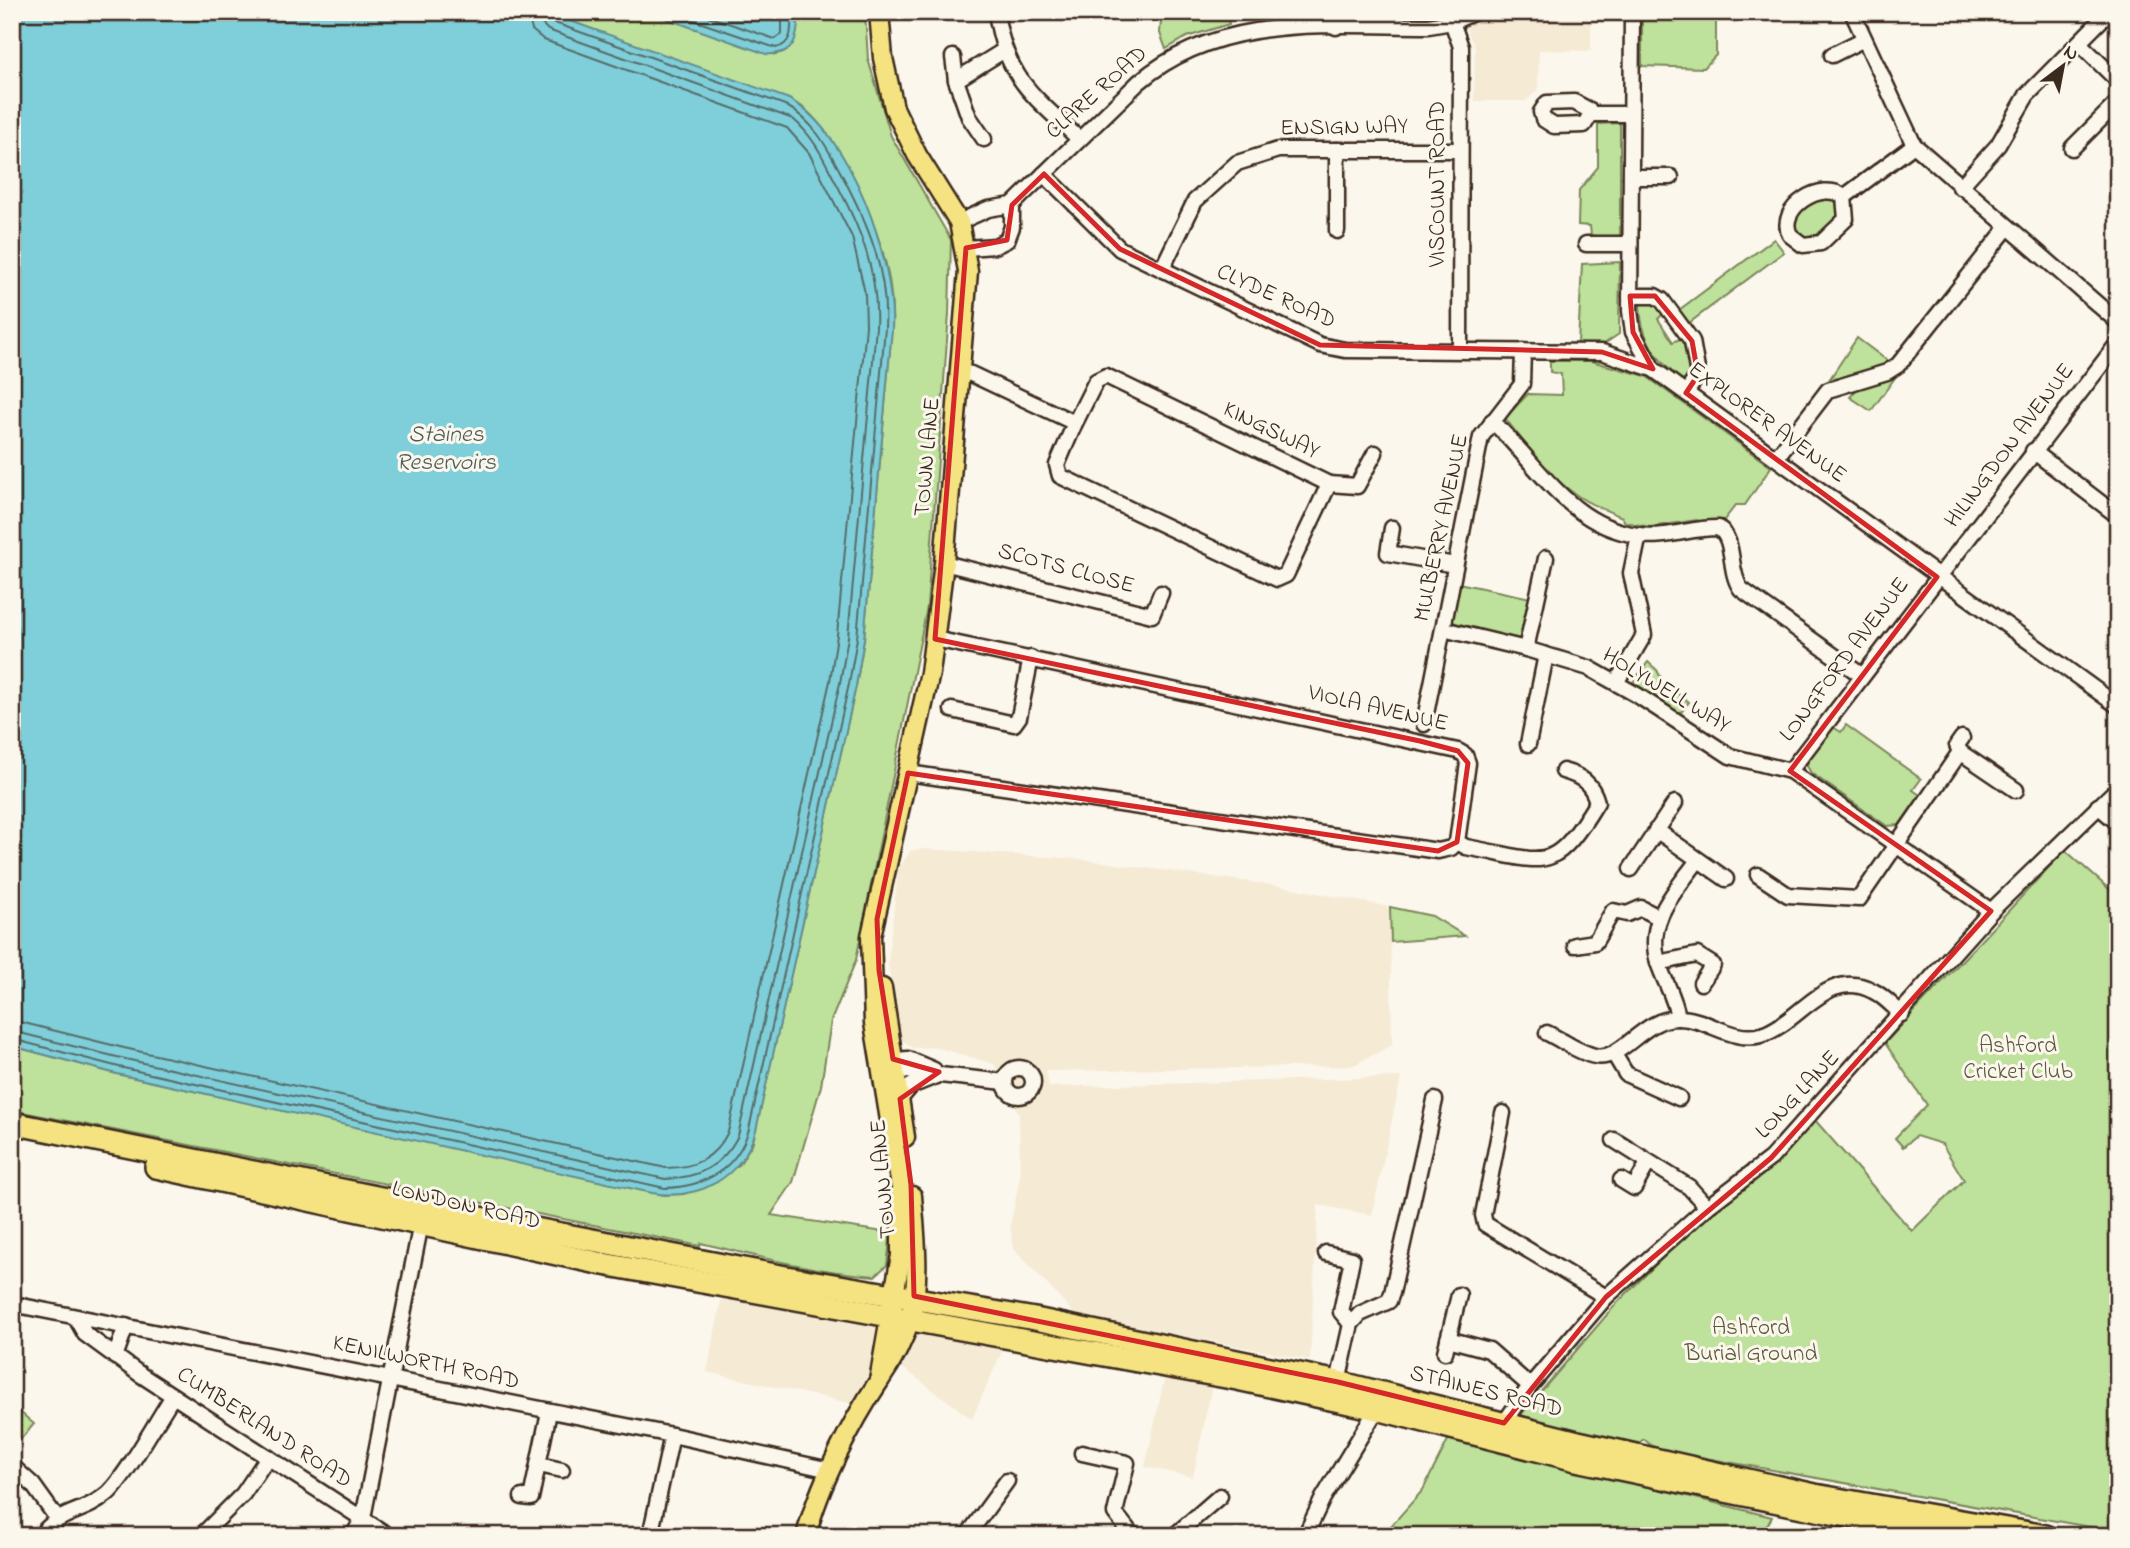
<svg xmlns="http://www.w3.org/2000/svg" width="2130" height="1548" font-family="'Indie Flower',sans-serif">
  <rect width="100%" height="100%" fill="#fbf7ec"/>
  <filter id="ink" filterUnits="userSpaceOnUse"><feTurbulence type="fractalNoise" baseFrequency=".0143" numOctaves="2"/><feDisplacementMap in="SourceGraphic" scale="14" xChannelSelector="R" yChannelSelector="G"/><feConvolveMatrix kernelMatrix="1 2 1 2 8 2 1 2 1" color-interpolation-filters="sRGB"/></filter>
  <g filter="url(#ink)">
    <g fill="#f5ead4">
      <path d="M 1458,12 L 1591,12 L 1591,51 L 1539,50 L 1538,89 L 1526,101 L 1474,101 L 1475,47 Z"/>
      <path d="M 928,849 L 1079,859 L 1280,886 L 1390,907 L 1392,1045 L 1352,1066 L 1046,1071 L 1049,1087 L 1401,1077 L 1372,1215 L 1318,1205 L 1310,1360 L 1077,1316 L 1014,1249 L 1010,1226 L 1020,1177 L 1019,1114 L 994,1064 L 935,1047 L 912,1048 L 899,1037 L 888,962 L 898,870 L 911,850 Z"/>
      <path d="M 722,1297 L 786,1305 L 875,1324 L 877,1331 L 871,1368 L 853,1404 L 707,1372 Z"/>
      <path d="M 921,1331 L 1004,1347 L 972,1419 L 902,1367 L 913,1339 Z"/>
      <path d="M 1165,1376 L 1212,1385 L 1193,1477 L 1145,1467 Z"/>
    </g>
    <g fill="#bee19b" stroke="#7c865c" stroke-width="2">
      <path d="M 545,12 L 648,12 L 776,55 L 798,21 L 798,12 L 865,12 L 868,59 L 891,136 L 951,240 L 949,314 L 927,607 L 856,960 L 831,1021 L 821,1086 L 793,1182 L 771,1215 L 891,1233 L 887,1265 L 875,1276 C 817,1272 759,1257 701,1243 L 700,1246 L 12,1110 L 12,1046 L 117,1074 L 664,1195 L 684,1194 L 739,1165 L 753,1142 L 856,686 L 864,639 L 892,328 C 895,267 873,218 845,166 C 832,143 822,122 801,106 Z"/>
      <path d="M 1176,12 L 1226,12 L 1229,24 L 1187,37 L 1166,49 L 1160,33 L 1161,20 Z"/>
      <path d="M 1642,12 L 1716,12 L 1716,55 L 1704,68 L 1642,66 Z"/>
      <path d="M 1620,123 L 1620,239 L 1603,239 L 1591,235 L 1590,226 L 1578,225 L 1579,190 L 1598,167 L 1598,124 Z"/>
      <path d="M 1819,197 L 1842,199 L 1842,216 C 1824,233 1814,252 1793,227 C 1795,210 1805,205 1819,197 Z"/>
      <path d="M 1774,239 L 1784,252 L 1689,323 L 1679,310 Z"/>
      <path d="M 1620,262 L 1619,334 L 1604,344 L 1578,344 L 1582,264 Z"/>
      <path d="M 1653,301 L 1660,305 L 1664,313 L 1658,319 L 1673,342 L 1682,338 L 1692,373 L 1685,382 C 1657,363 1639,336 1640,302 Z"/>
      <path d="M 1857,338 L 1889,362 L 1876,370 L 1829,380 Z"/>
      <path d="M 1550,361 L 1591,361 L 1646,376 L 1771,467 L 1745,505 L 1736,505 L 1724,520 L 1701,523 L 1697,520 L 1650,527 L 1625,522 L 1622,517 C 1609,511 1593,506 1581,498 C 1550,479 1527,446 1505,418 L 1528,394 L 1562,395 L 1561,374 L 1550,372 Z"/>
      <path d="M 1897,375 L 1871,411 L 1850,397 L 1857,389 Z"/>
      <path d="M 1458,583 L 1531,598 L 1523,641 L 1455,623 L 1451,619 Z"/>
      <path d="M 1648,662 L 1657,670 L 1664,684 L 1689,702 L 1680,714 L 1633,682 Z"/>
      <path d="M 1846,725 L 1921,779 L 1913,790 L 1920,795 L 1899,825 L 1887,826 L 1811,773 L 1807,766 L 1808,758 L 1833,727 L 1841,732 Z"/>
      <path d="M 2065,850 L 2118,897 L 2118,1532 L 1655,1449 L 1644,1439 L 1636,1445 L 1520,1416 L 1617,1303 L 1687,1234 L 1771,1167 L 1815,1120 L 1912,1231 L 1964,1180 L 1942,1144 L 1916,1136 L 1903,1147 L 1895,1138 L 1927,1105 L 1885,1043 Z"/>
      <path d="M 1390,907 L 1432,916 L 1465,936 L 1391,942 Z"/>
      <path d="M 12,1405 L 34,1424 L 12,1449 Z"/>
      <path d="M 1452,1438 L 1772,1517 L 1761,1536 L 1382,1536 L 1423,1490 L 1448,1440 Z"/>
    </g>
    <g fill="#7fcfda" stroke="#648d8f" stroke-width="2">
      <path d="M 12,12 L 545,12 L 789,99 C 851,133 895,260 892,328 L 864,639 L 856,686 L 756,1130 C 742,1177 700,1201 652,1193 L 117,1074 L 12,1046 Z"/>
      <path d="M 648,12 L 798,12 C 799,37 795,56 766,54 Z"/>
    </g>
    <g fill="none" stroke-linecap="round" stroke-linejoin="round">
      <g stroke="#566c69" stroke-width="2">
        <path d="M 669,12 L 776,48 C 794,44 791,27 791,12"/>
        <path d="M 695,12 L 775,39 L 782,34 L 782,12"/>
        <path d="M 12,1020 L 124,1048 L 666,1168 C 695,1168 715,1158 728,1132 L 830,681 L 837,635 L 866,326 L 865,293 L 852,237 L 809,153 L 787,128 L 544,40 L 532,30 L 527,12"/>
        <path d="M 12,1031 L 121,1058 L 665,1179 C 699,1178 722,1166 738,1136 L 840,683 L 848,637 L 876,327 C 879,271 859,225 833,177 C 822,155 812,135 793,119 L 548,30 L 540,22 L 538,12"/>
        <path d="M 12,1039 L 119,1067 L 665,1188 C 705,1187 737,1169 749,1129 L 849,684 L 857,638 L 885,328 C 888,271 868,224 842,175 C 827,147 814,121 785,105 L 552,22 L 547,12"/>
      </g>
      <defs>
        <g id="minor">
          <path d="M 996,12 C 1006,79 1033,95 1079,139"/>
          <path d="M 1632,12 L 1630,311 L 1633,332 L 1653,369"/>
          <path d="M 1852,12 L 1914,145 L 2118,322"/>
          <path d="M 1452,22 L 1461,47 L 1460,348"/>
          <path d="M 1336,27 L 1336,12"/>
          <path d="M 2080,44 L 2118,81"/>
          <path d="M 1832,55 L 1864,39"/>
          <path d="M 953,57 L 956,80"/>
          <path d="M 1574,102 L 1589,110 L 1591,114 L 1584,125 L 1554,126 L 1543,119 L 1541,112 L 1547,103 Z"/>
          <path d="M 1591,114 L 1631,114"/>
          <path d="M 984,139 L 969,117 L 956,80 L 1003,51"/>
          <path d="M 2072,148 L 2118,102"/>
          <path d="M 1044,174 L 1120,249 L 1320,345 L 1345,350 L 1602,352 L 1653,369 L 2118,706"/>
          <path d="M 1631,177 L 1671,177"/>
          <path d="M 1960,187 L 1998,145 L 2027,95 L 2109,12"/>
          <path d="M 1844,197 C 1823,179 1776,208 1790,235 L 1803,245 L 1821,243 L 1846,219 L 1844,197 L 1914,145"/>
          <path d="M 959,222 L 988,209 L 1012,205 L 1139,82 C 1219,13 1330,26 1429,26 L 1452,22 L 1475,12"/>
          <path d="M 1337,231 L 1337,150"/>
          <path d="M 1586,244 L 1630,244"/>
          <path d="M 966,248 L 995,246 L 1007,240 L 1012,227 L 1012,205"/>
          <path d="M 1162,269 L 1195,201 L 1237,163 L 1278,150 L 1460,150"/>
          <path d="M 1630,296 L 1655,296 L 1662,300 L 1692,341 L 1698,375 L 1686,393"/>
          <path d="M 960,372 L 971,374 L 1075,423 L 1057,465 L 1060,476 L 1277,579 L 1286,575 L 1329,484 L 1106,376 L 1096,381 L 1075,423"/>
          <path d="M 1492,421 C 1537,463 1570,527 1638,535 C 1667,539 1692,527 1719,528 C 1736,541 1728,572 1741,589 L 1861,675"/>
          <path d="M 2033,451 L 2118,516"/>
          <path d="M 1776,458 L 1828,390 L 1887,372 L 1898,365 L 2007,228"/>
          <path d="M 1329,484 L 1357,486 L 1375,453"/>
          <path d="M 1392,528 L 1388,553 L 1455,565"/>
          <path d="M 944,563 L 1152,615 L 1161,593"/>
          <path d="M 1443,629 L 1526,649 L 1589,668 L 1637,695 L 1730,756 L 1790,771 L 1991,911"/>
          <path d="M 1526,649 L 1546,558"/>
          <path d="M 1616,683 L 1644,635 L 1631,573 L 1639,535"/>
          <path d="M 952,710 L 1014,724 L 1019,717 L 1031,658"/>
          <path d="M 1424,724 L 1481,437 L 1522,384 L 1523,351"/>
          <path d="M 1528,744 L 1546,655"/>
          <path d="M 1960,752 L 2016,790"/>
          <path d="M 1790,771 L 2118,343"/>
          <path d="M 908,773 L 1438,851 L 1451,848 L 1457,842 L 1468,763 L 1465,755 L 1458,751 L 935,639"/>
          <path d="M 2098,806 L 2118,823"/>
          <path d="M 1656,830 L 1726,879"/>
          <path d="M 1457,842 L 1466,847 C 1545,861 1551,878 1597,802 C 1592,783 1581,776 1563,771"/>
          <path d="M 1631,869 L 1675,803"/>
          <path d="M 1758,875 L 1788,895 L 1859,899 L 1960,752 L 1957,745 L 1962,738"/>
          <path d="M 1575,945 L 1595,942 L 1613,911 L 1627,914 L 1641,908 L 1658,917"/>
          <path d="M 1658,963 L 1697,955 L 1713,965 L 1701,983"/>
          <path d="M 1678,1018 C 1675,996 1664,982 1658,962 C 1645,920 1676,891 1698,860"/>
          <path d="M 1547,1033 C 1562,1040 1579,1053 1595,1056 C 1623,1062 1642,1017 1679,1018 C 1707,1018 1732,1043 1761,1035 C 1799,1024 1827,966 1873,991 C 1884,996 1893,1007 1902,1014"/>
          <path d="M 1614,1054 L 1626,1074 L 1679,1098"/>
          <path d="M 883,1061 L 908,1059 L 934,1070"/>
          <path d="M 886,1064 L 912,1072 L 1005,1082"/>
          <circle cx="1019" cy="1082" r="14"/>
          <path d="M 900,1099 L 911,1086 L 936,1076"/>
          <path d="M 1503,1113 L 1483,1215 L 1485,1224 L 1606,1297"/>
          <path d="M 1614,1140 L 1689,1187 L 1707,1207"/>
          <path d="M 1621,1180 L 1634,1188 L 1648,1163"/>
          <path d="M 1326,1253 L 1352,1259 L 1341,1312 L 1351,1324"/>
          <path d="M 12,1304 L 672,1435 L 830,1470"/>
          <path d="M 76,1318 L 85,1334 L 141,1375 L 389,1536"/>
          <path d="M 1448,1339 L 1489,1350 L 1530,1386"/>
          <path d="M 1445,1352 L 1459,1295"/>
          <path d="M 115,1357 L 126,1326"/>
          <path d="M 1338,1382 L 1351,1324 L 1360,1314 L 1389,1301 L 1392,1293 L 1435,1100"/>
          <path d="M 1504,1423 L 1530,1386 L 1606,1297 L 1707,1207 L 1771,1158 L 1991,911 L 2118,788"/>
          <path d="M 1082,1453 L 1127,1463 L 1115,1513 L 1133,1536"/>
          <path d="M 539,1465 L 562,1470"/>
          <path d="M 12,1466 L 33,1485 L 56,1517"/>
          <path d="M 522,1497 L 531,1498 L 549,1412"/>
          <path d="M 40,1536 C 63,1508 82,1515 107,1494 C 126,1477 157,1420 173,1396"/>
          <path d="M 201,1536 L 243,1494 L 268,1457"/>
          <path d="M 353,1536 L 363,1518 L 421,1223"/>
          <path d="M 650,1536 L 672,1435"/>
          <path d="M 967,1536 L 1007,1481"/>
          <path d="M 1174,1536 L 1220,1496"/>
          <path d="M 1305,1536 L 1323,1498 L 1377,1409"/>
        </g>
        <g id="major">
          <path d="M 882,988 L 905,1137"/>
          <path d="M 879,1381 L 901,1255 L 901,1187 L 874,1023 L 871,936 L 930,673 L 944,563 L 968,271 L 959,222 L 917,155 L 894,108 L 883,58 L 879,12"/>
          <path d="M 806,1536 C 818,1487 851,1423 879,1381 C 893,1361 903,1342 910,1319 C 921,1281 915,1235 912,1196"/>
        </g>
        <g id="highway">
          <path d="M 12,1123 L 509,1224 L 786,1277 L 1035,1319 L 1338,1382 L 1578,1442 L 1815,1495 L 2046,1536"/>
          <path d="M 156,1167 L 603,1264 L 1237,1379 L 1377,1409 L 1576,1460 L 1942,1536"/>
        </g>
      </defs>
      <use href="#minor" stroke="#3b2a1e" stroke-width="19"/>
      <use href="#major" stroke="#3b2a1e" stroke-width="23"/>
      <use href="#highway" stroke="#3b2a1e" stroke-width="26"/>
      <use href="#minor" stroke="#fbf7ec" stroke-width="14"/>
      <use href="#major" stroke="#f5e382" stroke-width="18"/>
      <use href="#highway" stroke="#f5e382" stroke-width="21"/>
    </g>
  </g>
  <path fill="none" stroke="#d62828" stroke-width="5" stroke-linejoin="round" d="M 1044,174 L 1120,249 L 1320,345 L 1602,352 L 1653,369 L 1633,332 L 1630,296 L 1655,296 L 1692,341 L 1698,375 L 1686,393 L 1937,577 L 1790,771 L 1991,911 L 1771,1158 L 1606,1297 L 1504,1423 L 1338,1382 L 914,1296 L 911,1185 L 900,1099 L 939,1072 L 893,1059 L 879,970 L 877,919 L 908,773 L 1438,851 L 1457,842 L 1468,763 L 1458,751 L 1420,741 L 935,639 L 966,248 L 1007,240 L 1012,205 Z"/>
  <g text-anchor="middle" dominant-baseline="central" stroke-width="6" stroke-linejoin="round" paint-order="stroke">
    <g font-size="23" fill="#3b2a1e" stroke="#fbf7ec">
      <text transform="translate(1097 93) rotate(-42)">CLARE ROAD</text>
      <text transform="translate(1344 128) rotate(-1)">ENSIGN WAY</text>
      <text transform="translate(1438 184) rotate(-90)">VISCOUNT ROAD</text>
      <text transform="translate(1276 297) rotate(24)">CLYDE ROAD</text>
      <text transform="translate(1767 423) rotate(36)">EXPLORER AVENUE</text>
      <text transform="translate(1271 431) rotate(26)">KINGSWAY</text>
      <text transform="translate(2010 446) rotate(-53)">HILINGDON AVENUE</text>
      <text transform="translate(928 457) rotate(-85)">TOWN LANE</text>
      <text transform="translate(1442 528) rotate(-78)">MULBERRY AVENUE</text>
      <text transform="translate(1066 569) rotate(15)">SCOTS CLOSE</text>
      <text transform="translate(1845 660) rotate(-53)">LONGFORD AVENUE</text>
      <text transform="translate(1666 691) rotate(31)">HOLYWELL WAY</text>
      <text transform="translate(1378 709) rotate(13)">VIOLA AVENUE</text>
      <text transform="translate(1798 1095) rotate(-47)">LONG LANE</text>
      <text transform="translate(884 1179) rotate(-95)">TOWN LANE</text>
      <text transform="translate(466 1206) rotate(13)">LONDON ROAD</text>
      <text transform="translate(426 1363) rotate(12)">KENILWORTH ROAD</text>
      <text transform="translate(1486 1392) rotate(14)">STAINES ROAD</text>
      <text transform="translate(264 1428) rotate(33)">CUMBERLAND ROAD</text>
    </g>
    <g font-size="23" fill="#5c583d" stroke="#fbf7ec">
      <text x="2018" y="1046">Ashford<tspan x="2018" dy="26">Cricket Club</tspan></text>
      <text x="1751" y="1328">Ashford<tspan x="1751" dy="26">Burial Ground</tspan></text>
    </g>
    <g font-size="24" font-style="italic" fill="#4f5c56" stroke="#fbf7ec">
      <text x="446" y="435">Staines<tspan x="446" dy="28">Reservoirs</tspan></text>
    </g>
  </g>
  <rect width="2130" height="1548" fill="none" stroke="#fbf7ec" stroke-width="42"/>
  <rect x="21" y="21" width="2088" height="1506" fill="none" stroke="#3b2a1e" stroke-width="2.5" filter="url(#ink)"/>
  <g transform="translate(2063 66) rotate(32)" stroke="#fbf7ec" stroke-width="5" paint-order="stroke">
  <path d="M0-5L12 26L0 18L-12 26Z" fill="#3b2a1e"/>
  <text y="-10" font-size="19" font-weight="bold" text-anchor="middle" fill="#3b2a1e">N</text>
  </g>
</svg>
